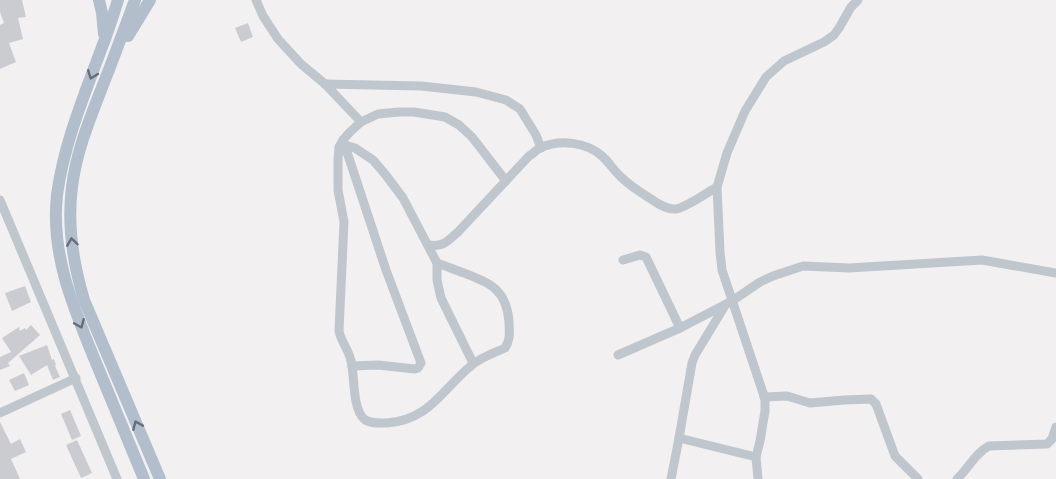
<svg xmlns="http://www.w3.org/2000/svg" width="1056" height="479" font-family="Arial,sans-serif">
  <rect width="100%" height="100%" fill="#f2f0f0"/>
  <g fill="#cbccd2">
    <path d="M 0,0 L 22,0 L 26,17 L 18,18 L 23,39 L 9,43 L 16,62 L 0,69 L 0,25 L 4,23 L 0,12 Z"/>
    <path d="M 248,23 L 253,37 L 241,42 L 235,28 Z"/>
    <path d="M 25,286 L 31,302 L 12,311 L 5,293 Z"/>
    <path d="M 31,325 L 40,335 L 8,363 L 10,366 L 0,370 L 0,357 L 11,352 L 2,338 L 19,327 L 20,331 L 25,328 L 26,330 Z"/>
    <path d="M 47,345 L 52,360 L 54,359 L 56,365 L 55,366 L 60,377 L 53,380 L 47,365 L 31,375 L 19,356 Z"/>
    <path d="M 24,373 L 29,385 L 15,391 L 9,380 Z"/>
    <path d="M 70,410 L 81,436 L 72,440 L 61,414 Z"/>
    <path d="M 0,422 L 11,444 L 20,439 L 26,452 L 11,459 L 20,479 L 0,479 Z"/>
    <path d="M 77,440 L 92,473 L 81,478 L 66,445 Z"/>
  </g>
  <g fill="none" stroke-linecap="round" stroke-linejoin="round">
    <g stroke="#c0c6cd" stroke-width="9">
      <path d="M 256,0 L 263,16 L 278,39 L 301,64 L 325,84 L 361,122"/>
      <path d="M 325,84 L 421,86 L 476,92 L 506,100 L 520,109 L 536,135 L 541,148"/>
      <path d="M 343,140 L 386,270 L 421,363 L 418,368 L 415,369 L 378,365 L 352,366"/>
      <path d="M 345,145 L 355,148 L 373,160 L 385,174 L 403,198 L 437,263 L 437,280 L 441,298 L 473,363"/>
      <path d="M 0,200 L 117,479"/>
      <path d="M 428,245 C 444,247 446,242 458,232 L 529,156 C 533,154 536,150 540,148 C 560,139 586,142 602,156 C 609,162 614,171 621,177 C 630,186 640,192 651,199 C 658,204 667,210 676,209 C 685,208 708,192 717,187"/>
      <path d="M 623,260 L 640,255 L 646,257 L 680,328"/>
      <path d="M 437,263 C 446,266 455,270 464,273 C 490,283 506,289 509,321 C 509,331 511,339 505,348 C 494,353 481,357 472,365 C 442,389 430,420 387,423 C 380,423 370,424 364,419 C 352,408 355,376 351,361 C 349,350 341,342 339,331 L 344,222 L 338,190 L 338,160 L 339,147 L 343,140 L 350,132 L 361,122 L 378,114 L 399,112 L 414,112 L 445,117 L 459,125 L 472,137 L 506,181"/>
      <path d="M 726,304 L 695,355 L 692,363 L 679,438 L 756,457"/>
      <path d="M 618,355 L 680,328 L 732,301 L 760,282 L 773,276 L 803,266 L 849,268 L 982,260 L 1056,273"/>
      <path d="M 764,397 L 787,396 L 810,403 L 844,400 L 871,399 L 876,404 L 895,456 L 918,479"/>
      <path d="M 0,413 L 76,378"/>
      <path d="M 671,479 L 679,438"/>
      <path d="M 758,479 L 756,457 L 760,441 L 765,411 L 765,399 L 722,270 L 720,252 L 717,187 L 727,153 L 745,111 L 766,77 L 784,61 L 824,42 L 834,35 L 839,28 L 851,7 L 858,0"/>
      <path d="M 957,479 C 969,468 975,453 989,446 L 1047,444 L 1052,439 L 1056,427"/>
    </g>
    <g stroke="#b3becc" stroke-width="12">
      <path d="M 99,0 L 102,13 L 104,34"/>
      <path d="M 118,0 C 113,16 108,32 102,47 C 84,96 64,143 57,195 C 50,257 76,314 99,370 C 114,406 129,443 144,479"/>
      <path d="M 135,0 C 124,30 113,60 101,90 C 89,121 76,153 72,187 C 67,225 73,263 84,300 L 160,479"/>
      <path d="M 128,36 L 150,0"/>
    </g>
  </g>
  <defs><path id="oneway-chevron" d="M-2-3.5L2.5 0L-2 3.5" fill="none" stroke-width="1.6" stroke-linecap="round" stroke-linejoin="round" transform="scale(1.5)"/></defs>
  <g stroke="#646d78">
    <use href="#oneway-chevron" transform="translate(92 75) rotate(111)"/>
    <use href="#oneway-chevron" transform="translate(72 242) rotate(-98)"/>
    <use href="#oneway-chevron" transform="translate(80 324) rotate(67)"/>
    <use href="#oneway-chevron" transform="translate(137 425) rotate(-113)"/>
  </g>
</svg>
